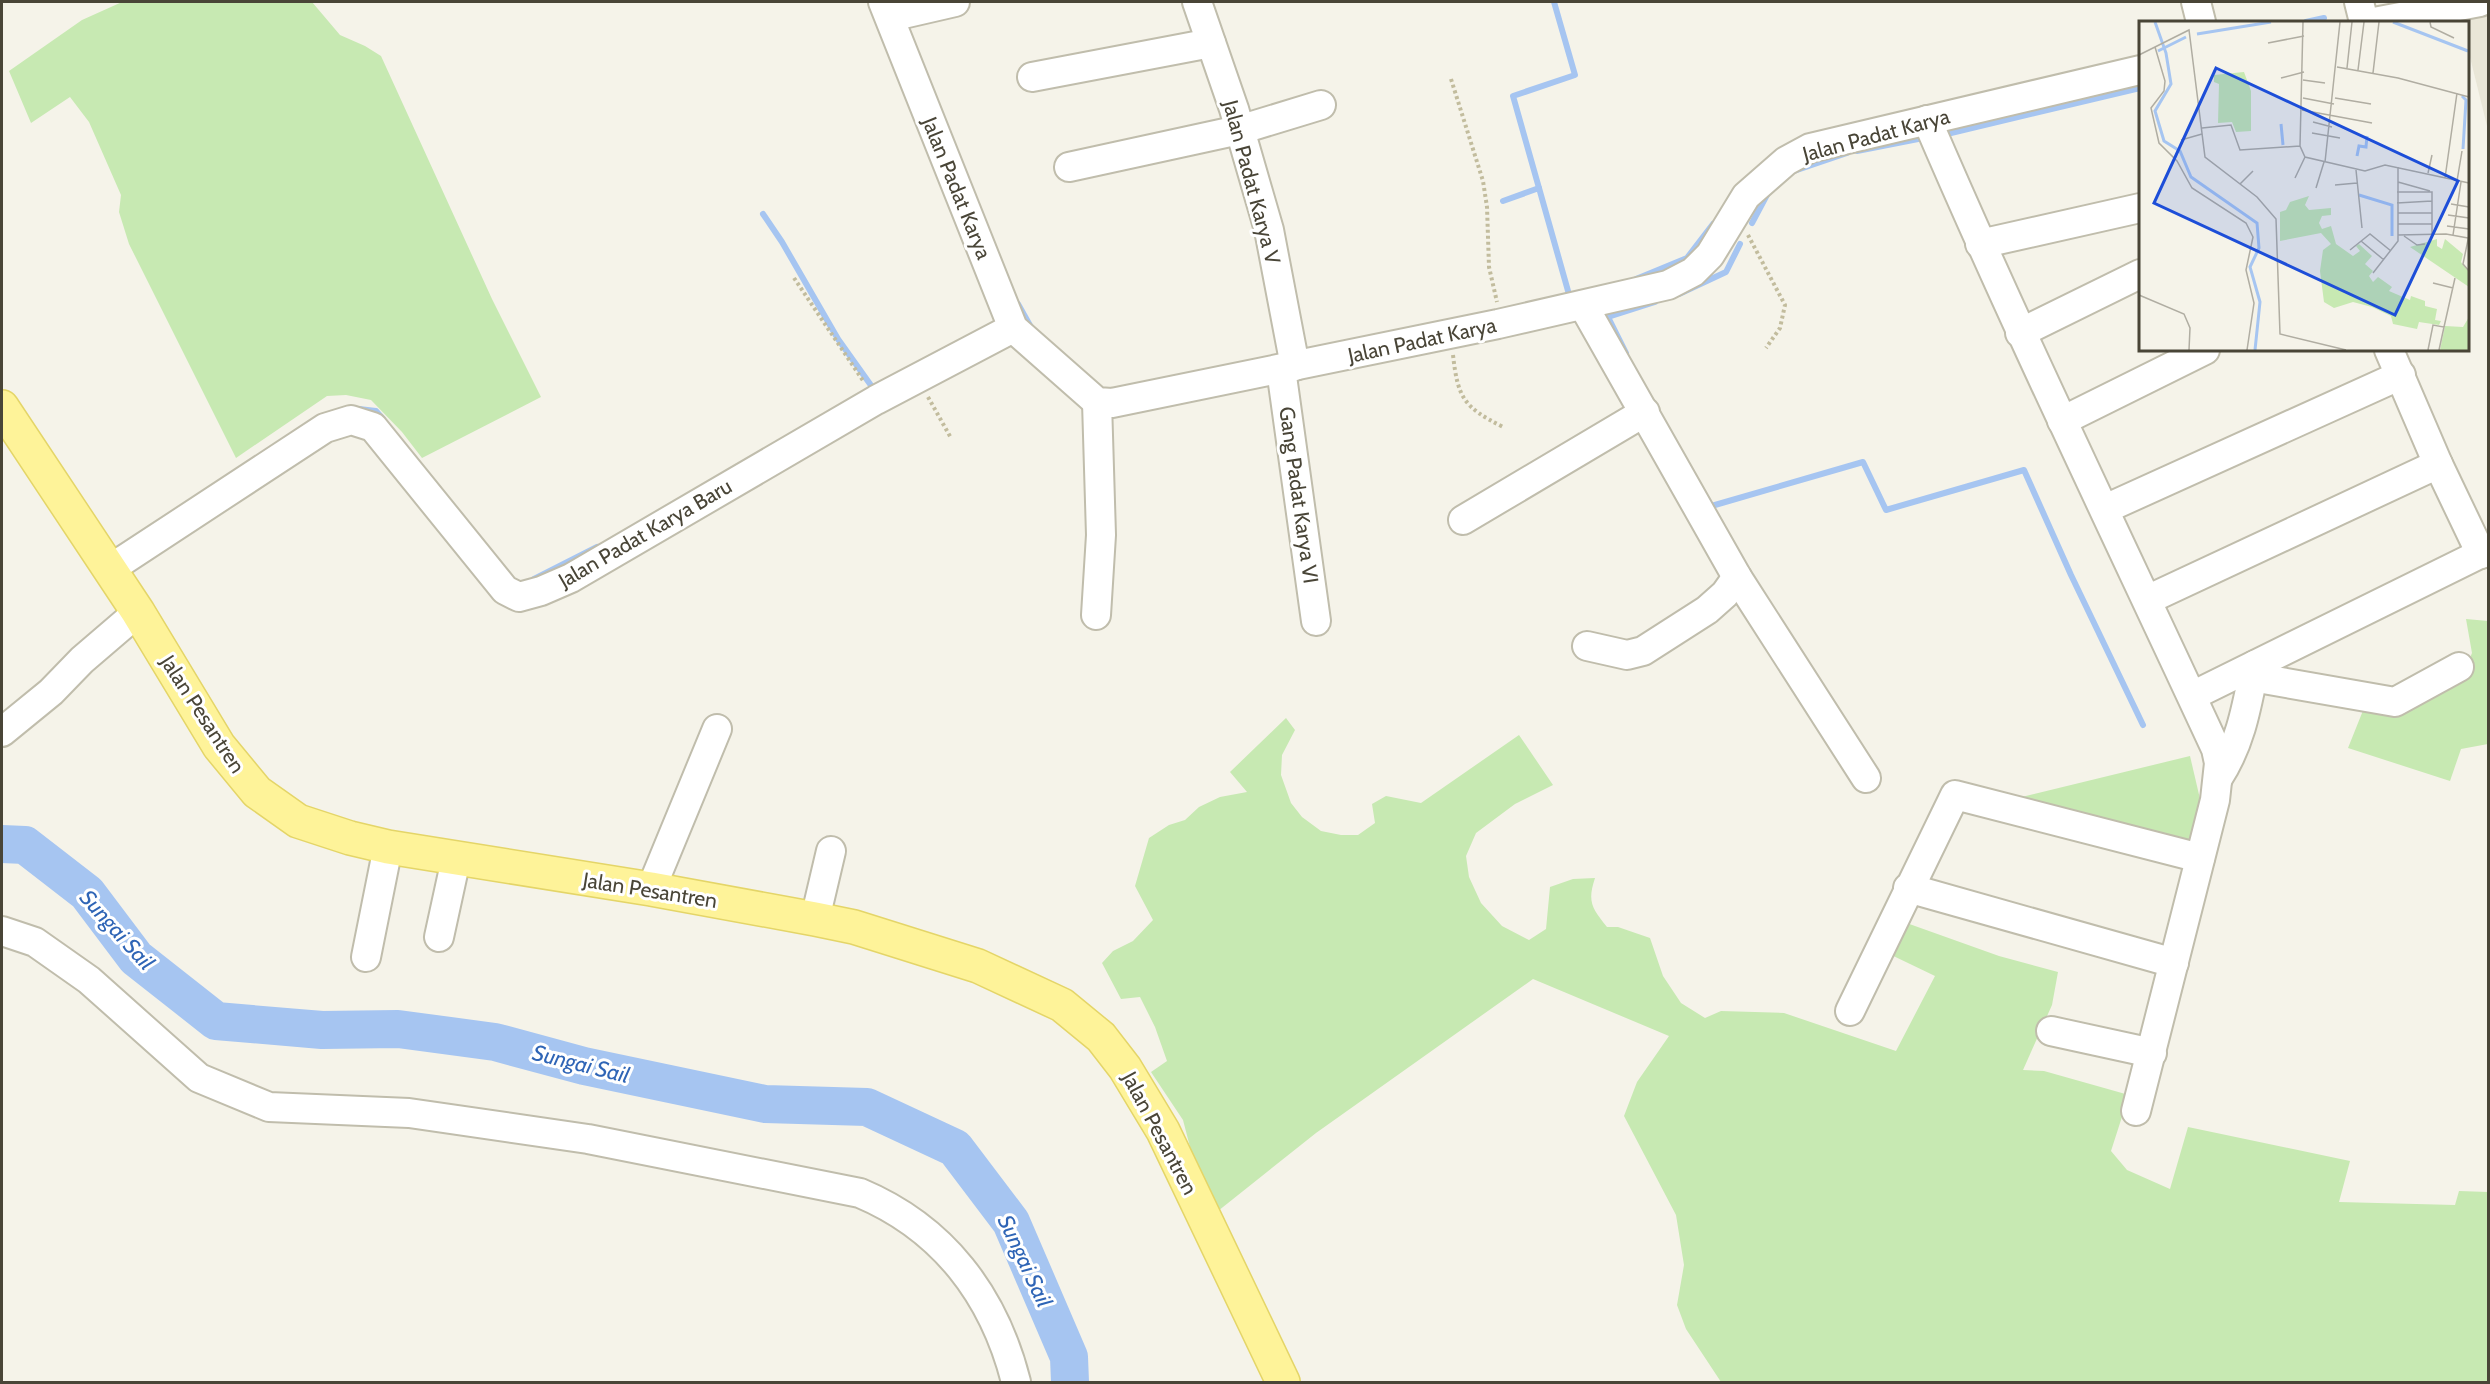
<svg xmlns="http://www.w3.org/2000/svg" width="2490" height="1384" font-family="Cabin,sans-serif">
  <rect width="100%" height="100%" fill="#f5f3e9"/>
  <path fill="#e9e6d7" d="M 2488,6 L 2488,130 L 2468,49 L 2468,22 L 2461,22 L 2458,13 Z"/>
  <g fill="#c7e9b2">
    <path d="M 122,2 L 312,2 L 340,35 L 365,46 L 381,56 L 492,299 L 541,397 L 422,458 L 402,432 L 371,400 L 346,395 L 327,396 L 236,458 L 129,244 L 119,212 L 121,195 L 89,122 L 70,97 L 31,123 L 9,71 L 82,20 Z"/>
    <path d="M 2466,619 L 2488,621 L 2488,744 L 2461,749 L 2450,781 L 2348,748 L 2364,708 L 2463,674 L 2472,653 Z"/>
    <path d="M 1286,718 L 1295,730 L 1282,755 L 1281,775 L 1291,803 L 1302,817 L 1321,831 L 1341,835 L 1358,835 L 1375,823 L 1372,804 L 1386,796 L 1421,803 L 1519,735 L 1553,785 L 1515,804 L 1476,833 L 1466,856 L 1469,877 L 1481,903 L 1502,926 L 1529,940 L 1546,929 L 1550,887 L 1573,879 L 1595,878 C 1587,902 1592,908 1607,927 L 1618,927 L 1650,938 L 1663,976 L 1681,1003 L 1705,1018 L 1721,1011 L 1784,1013 L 1896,1051 L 1935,976 L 1883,951 L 1901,921 L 1999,956 L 2058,972 L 2052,1005 L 2023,1070 L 2044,1071 L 2129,1095 L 2111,1151 L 2127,1170 L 2170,1189 L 2188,1127 L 2350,1161 L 2339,1202 L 2455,1205 L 2459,1191 L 2488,1192 L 2488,1382 L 1721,1382 L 1686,1329 L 1677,1305 L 1684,1265 L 1676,1215 L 1624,1116 L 1637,1082 L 1669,1036 L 1533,979 L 1316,1133 L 1218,1211 L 1196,1170 L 1183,1120 L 1151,1072 L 1167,1061 L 1155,1027 L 1140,997 L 1121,999 L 1102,963 L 1113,951 L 1133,941 L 1153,920 L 1135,886 L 1149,838 L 1169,825 L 1185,820 L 1199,807 L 1220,797 L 1247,792 L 1230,772 Z"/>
    <path d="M 2190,756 L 2204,816 L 2200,826 L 2184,848 L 1997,803 Z"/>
  </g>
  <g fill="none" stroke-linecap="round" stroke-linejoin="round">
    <g stroke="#a6c5f1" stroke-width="6">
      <path d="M 2306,22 L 2324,18"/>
      <path d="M 1951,133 L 2140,88"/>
      <path d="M 1857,151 L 1918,139"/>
      <path d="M 1794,171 L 1847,153"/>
      <path d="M 1539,188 L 1513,96 L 1575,75 L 1554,2"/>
      <path d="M 1503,201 L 1539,188 L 1570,298"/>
      <path d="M 763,214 L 782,242 L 838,339 L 875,391"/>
      <path d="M 1752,223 L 1769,191"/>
      <path d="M 1636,279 L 1687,258 L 1713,224"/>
      <path d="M 1679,294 L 1726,272 L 1740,244"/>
      <path d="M 1018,304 L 1032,329"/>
      <path d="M 1626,353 L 1608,317 L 1655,302"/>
      <path d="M 359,409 L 376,411 L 383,419"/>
      <path d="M 1707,505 L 1708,507 L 1863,462 L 1886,510 L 2024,470 L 2071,575 L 2143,725"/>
      <path d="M 534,579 L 597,547"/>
    </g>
    <path stroke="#a6c5f1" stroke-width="38" d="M 2,844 L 25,845 L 87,893 L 136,958 L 216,1021 L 322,1030 L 398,1029 L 495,1042 L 584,1066 L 765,1104 L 867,1107 L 955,1148 L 1011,1222 L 1069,1357 L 1070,1382"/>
    <defs>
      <g id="minor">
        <path d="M 883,2 L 1013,328 L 1097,402 L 1112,403 L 1498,324 L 1668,285 L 1693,272 L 1710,255 L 1746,196 L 1786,161 L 1810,148 L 2140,70"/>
        <path d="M 1197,2 L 1234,109 L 1269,230 L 1295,366"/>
        <path d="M 2196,2 L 2201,22"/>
        <path d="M 2359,2 L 2364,22"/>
        <path d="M 890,17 L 955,2"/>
        <path d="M 2374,22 L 2480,2"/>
        <path d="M 1032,77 L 1211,43"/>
        <path d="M 1927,120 C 2018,332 2119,540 2216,749 L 2219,763 L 2215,800 L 2136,1111"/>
        <path d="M 1069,167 L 1239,130 L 1321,105"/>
        <path d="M 1980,244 L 2140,208"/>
        <path d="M 1583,305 L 1737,577 L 1866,778"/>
        <path d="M 2020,333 L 2140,274"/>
        <path d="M 2389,350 L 2438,464 L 2481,554"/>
        <path d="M 1281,369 L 1316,621"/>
        <path d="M 2062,421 L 2205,350"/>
        <path d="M 2105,509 L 2401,375"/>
        <path d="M 1463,520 L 1645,412"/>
        <path d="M 110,569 L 325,428 L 351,420 L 373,427 L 505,590 L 519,597 L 541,591 L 571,578 L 876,400 L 1013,328"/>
        <path d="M 2147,600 L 2438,464"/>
        <path d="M 1096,615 L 1101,535 L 1097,402"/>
        <path d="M 1587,646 L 1627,655 L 1643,651 L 1707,610 L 1725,594 L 1737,577"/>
        <path d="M 2252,677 L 2395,702 L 2459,667"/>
        <path d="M 2192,696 L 2488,550"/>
        <path d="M 2,732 L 51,692 L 82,660 L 138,612"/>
        <path d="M 2218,778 C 2241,743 2247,705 2255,665"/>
        <path d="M 1908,888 L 2174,963"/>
        <path d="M 651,889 L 717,729"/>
        <path d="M 815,919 L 831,851"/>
        <path d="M 2,931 L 35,942 L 89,980 L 199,1078 L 269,1107 L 409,1113 L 588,1139 L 860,1193 C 943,1228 994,1295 1016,1382"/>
        <path d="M 439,937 L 456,859"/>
        <path d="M 366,957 L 388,847"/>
        <path d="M 1850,1011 L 1955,795 L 2200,858"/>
        <path d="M 2051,1031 L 2152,1053"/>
      </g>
      <path id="major" d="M 2,407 L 138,612 L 219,746 L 257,792 L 298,821 L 350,838 L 388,847 L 651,889 L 815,919 L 854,927 L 978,966 L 1062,1005 L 1101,1037 L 1125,1068 L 1163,1131 L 1283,1382"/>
    </defs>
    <use href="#minor" stroke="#c0bdac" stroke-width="32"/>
    <use href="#major" stroke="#e4d568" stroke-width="36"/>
    <g stroke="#c2bc9d" stroke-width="4" stroke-dasharray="3 3" stroke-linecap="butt">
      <path d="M 1451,79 L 1483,181 L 1487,207 L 1489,267 L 1497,302"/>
      <path d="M 1748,235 L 1785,305 L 1780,328 L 1766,348"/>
      <path d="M 794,278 L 864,382"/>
      <path d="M 1453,355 C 1458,399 1464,407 1503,427"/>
      <path d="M 928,397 L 951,438"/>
    </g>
    <use href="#minor" stroke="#fff" stroke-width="28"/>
    <use href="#major" stroke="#fef399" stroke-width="33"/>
  </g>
  <g text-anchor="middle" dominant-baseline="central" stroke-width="6" stroke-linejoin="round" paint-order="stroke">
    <g font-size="21" fill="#494537" stroke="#fff">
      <text transform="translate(1876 135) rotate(-15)">Jalan Padat Karya</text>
      <text transform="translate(1252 182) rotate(75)">Jalan Padat Karya V</text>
      <text transform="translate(957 188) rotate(68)">Jalan Padat Karya</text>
      <text transform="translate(1422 340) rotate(-12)">Jalan Padat Karya</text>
      <text transform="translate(1299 495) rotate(82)">Gang Padat Karya VI</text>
      <text transform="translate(645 533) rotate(-30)">Jalan Padat Karya Baru</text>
      <text transform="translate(203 714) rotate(57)">Jalan Pesantren</text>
      <text transform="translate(650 890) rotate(9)">Jalan Pesantren</text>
      <text transform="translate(1160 1133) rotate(62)">Jalan Pesantren</text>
    </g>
    <g font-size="22" font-style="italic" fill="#2f65b6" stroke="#fff">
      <text transform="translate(117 930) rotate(48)">Sungai Sail</text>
      <text transform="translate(581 1064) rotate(14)">Sungai Sail</text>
      <text transform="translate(1025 1261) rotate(65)">Sungai Sail</text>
    </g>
  </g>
  <g transform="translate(2139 21)">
    <rect width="330" height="330" fill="#f5f3e9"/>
    <path d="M 105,51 L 112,70 L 112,110 L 97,111 L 93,101 L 79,102 L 80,63 L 75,61 L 75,54 ZM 170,175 L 166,184 L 170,189 L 192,187 L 192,194 L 183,195 L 180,202 L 183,208 L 192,205 L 197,223 L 214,235 L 221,230 L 217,225 L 220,223 L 233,235 L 226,243 L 234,250 L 230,255 L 234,261 L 239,256 L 253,266 L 250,270 L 271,279 L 272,275 L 286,280 L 286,285 L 298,288 L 296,299 L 302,300 L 300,304 L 280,301 L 278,308 L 254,303 L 252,295 L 233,286 L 214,281 L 195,287 L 185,281 L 181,250 L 184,229 L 192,223 L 182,212 L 141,220 L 141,191 L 147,189 L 151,181 ZM 298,218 L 298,225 L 303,228 L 306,218 L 324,233 L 322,241 L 330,251 L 330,266 L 271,226 ZM 330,296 L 330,329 L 301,329 L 306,305 L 324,306 Z" fill="#c7e9b2"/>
    <path fill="none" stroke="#a6c5f1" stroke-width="3" d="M 16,1 L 27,32 L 32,63 L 16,90 L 25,120 L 41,130 L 52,156 L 118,202 L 120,227 L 111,246 L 121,281 L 116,329M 254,1 L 329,30M 58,13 L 132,1M 19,30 L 47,16M 323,75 L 327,79 L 324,128M 142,103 L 144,124M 218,135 L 220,125 L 227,126 L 228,115M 220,174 L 253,184 L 253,215"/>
    <path fill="none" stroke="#b0ada2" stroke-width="1.5" d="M 164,1 L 161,125 L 166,136 L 226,150 L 246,144 L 330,162M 291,1 L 292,6 L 315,17M 129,22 L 165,15M 16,26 L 26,60 L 25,70 L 12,87 L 20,122 L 38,140 L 53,167 L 107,202 L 114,216 L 107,249 L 115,282 L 108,329M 0,34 L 50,9 L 66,136 L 118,176 L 137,198 L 141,313 L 207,329M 198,46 L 259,57 L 330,76M 208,47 L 213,1M 219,49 L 225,1M 234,52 L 240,1M 142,57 L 165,51M 164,59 L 186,62M 164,77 L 195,83M 196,77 L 232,83M 163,89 L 233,102M 174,101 L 193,106M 63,107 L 92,104 L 101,129 L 161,125M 173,112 L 201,117M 42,119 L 63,113M 186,141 L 201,1M 217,149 L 223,207M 289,152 L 293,134M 156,157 L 166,136M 306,157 L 318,72M 318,160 L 323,130M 259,161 L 291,170M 101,163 L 114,150M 196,164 L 218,162M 177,167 L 185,141M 258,171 L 293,171 L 293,213M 258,182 L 293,180M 312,183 L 330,186M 259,192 L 293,192M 309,194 L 330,197M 259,203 L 293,203M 308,205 L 330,208M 259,214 L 307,213 L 329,217M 314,214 L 322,161M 330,214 L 324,243 L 330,250M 265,215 L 278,224 L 286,223M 222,220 L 245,239M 211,229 L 231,213 L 252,230M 234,252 L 259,220 L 259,146M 294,262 L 314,267M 0,274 L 45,293 L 51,307 L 50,329M 305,306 L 316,257M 289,329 L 294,304 L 305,306 L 300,329"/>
    <path fill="#1d4ed8" fill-opacity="0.15" stroke="#1d4ed8" stroke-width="3" d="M 77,47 L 319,160 L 256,294 L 15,182 Z"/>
    <rect width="330" height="330" fill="none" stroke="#494537" stroke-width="3"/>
  </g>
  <rect width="2490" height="1384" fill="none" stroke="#494537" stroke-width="6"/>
</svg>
